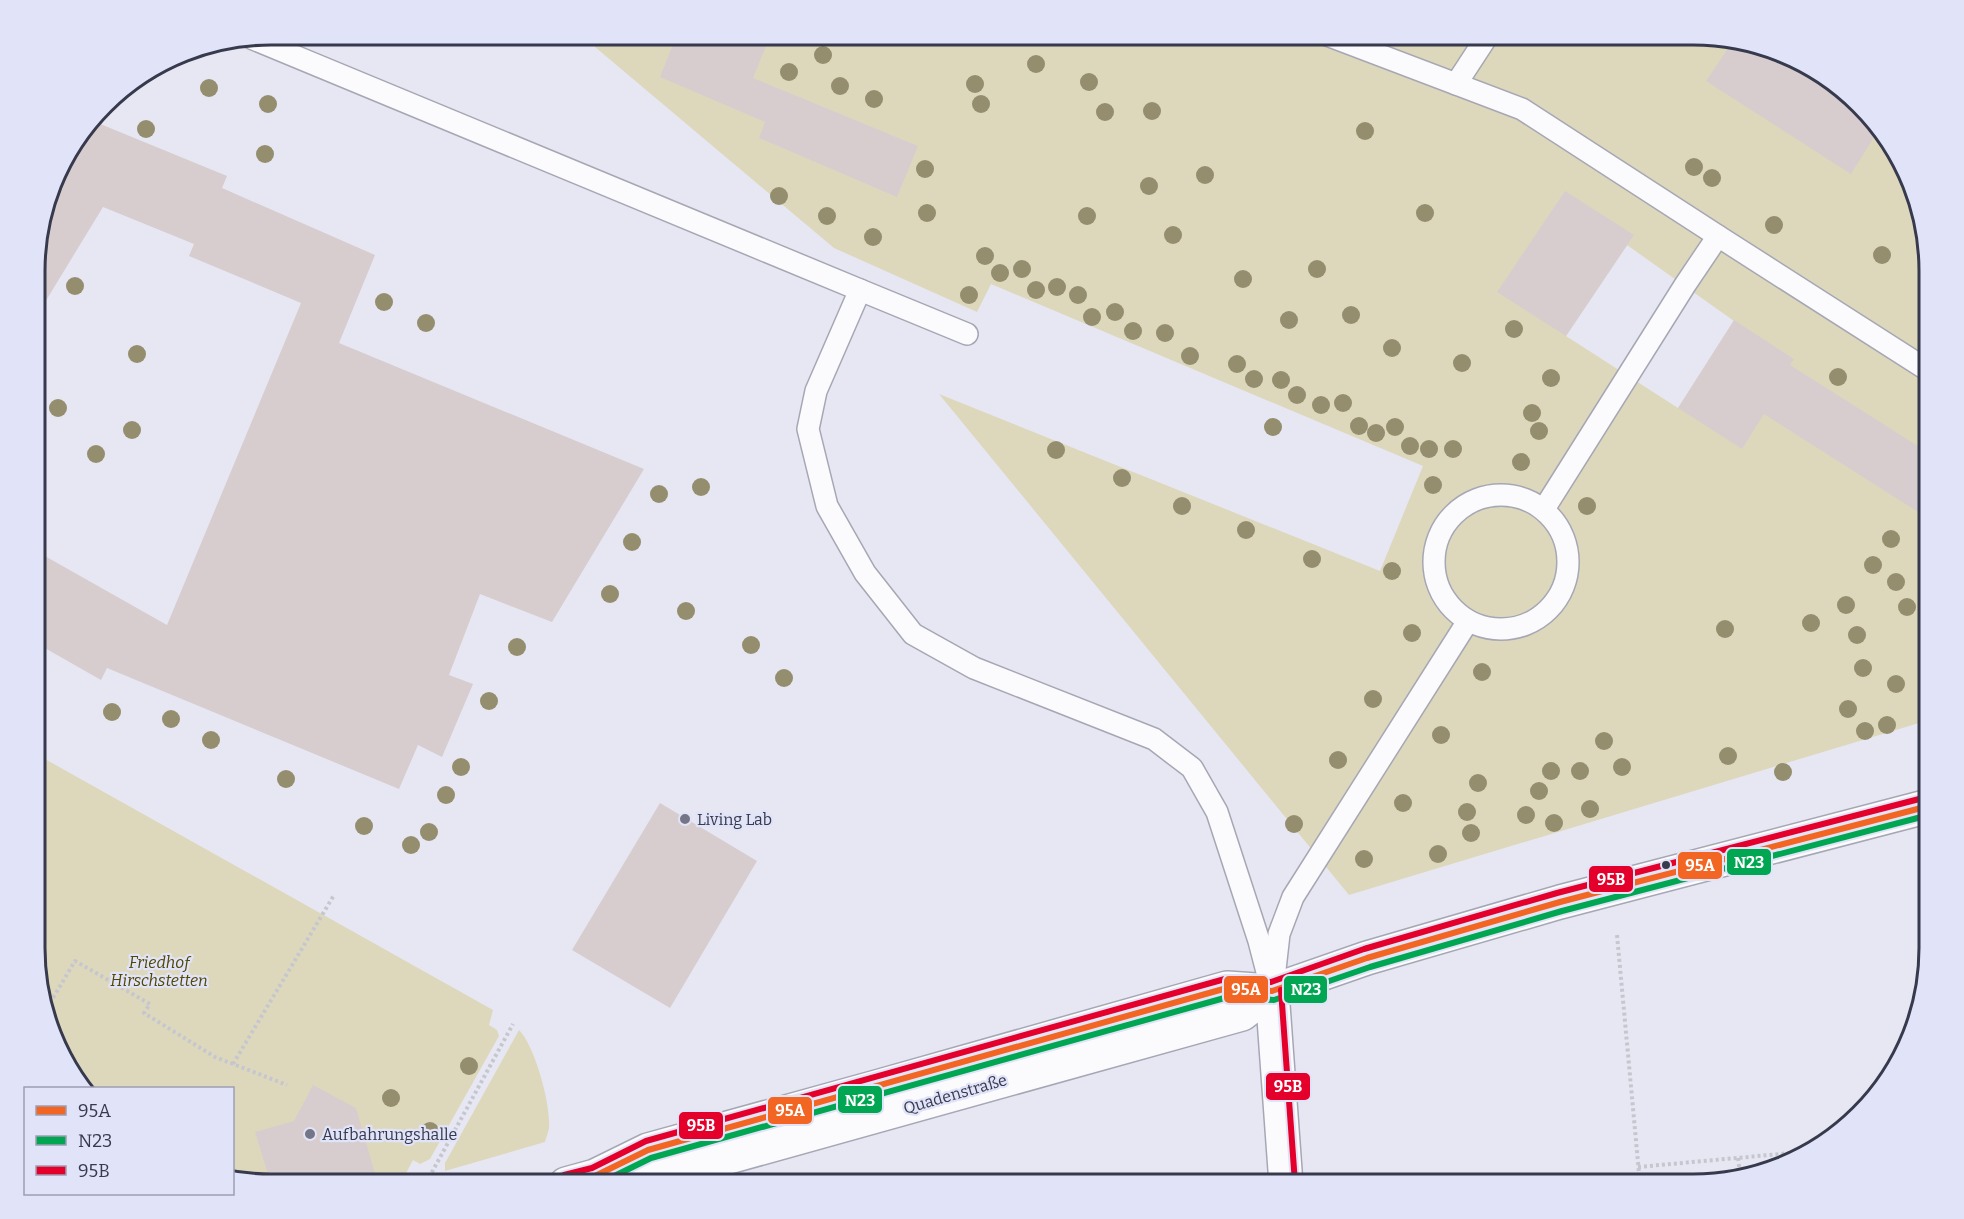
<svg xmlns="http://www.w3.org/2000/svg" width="1964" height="1219" font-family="Bitter,serif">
  <rect width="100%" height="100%" fill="#e6e7f3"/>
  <g fill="#ddd8bc" fill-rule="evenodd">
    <path d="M 595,35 L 1694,35 L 1769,47 L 1824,74 L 1898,153 L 1929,256 L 1929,720 L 1349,895 L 939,394 L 1380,571 L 1423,466 L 991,284 L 977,312 L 834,248 L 595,47 ZM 1627,245 L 1734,321 L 1678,408 L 1566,336 Z"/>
    <path d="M 36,754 L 493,1010 L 489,1025 L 497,1030 L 499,1036 L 430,1159 L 420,1164 L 413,1160 L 402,1181 L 389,1184 L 270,1184 L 233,1179 L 232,1088 L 83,1088 L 74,1079 L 36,979 Z"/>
    <path d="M 519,1030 C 535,1046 551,1105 549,1128 C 548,1133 546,1138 545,1142 L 445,1171 L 445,1163 Z"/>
  </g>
  <g fill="#d7cdce">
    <path d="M 677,34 L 771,34 L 753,78 L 918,146 L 897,197 L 759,138 L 765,122 L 660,77 Z"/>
    <path d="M 1733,41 L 1769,47 L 1824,74 L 1878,131 L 1851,174 L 1706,81 Z"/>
    <path d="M 93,121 L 227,176 L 222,188 L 375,255 L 339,343 L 644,469 L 552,622 L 480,594 L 449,675 L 473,684 L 442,757 L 418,745 L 399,789 L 107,668 L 101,680 L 36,643 L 36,551 L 167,625 L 301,303 L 189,256 L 194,244 L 103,207 L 36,317 L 36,240 L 59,166 Z"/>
    <path d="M 1565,191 L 1634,235 L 1566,336 L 1497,292 Z"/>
    <path d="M 1734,320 L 1794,359 L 1790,365 L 1929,453 L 1929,519 L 1764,414 L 1742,449 L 1678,408 Z"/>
    <path d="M 660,803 L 757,861 L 670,1008 L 572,950 Z"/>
    <path d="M 313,1085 L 356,1108 L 378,1184 L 271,1184 L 255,1132 L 294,1121 Z"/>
  </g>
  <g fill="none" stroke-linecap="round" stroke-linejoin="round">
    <defs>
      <g id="lane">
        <path d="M 1327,35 L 1522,109 L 1718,236"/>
        <path d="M 251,38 L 860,290 L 816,391 L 808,429 L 827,506 L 865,573 L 913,634 L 974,668 L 1154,739 L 1192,768 L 1217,812 L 1259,941 L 1272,991"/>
        <path d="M 1456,84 L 1488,35"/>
        <path d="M 860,290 L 967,334"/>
        <circle cx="1501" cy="562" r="67"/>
        <path d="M 1544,509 L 1685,285 L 1718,236 L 1929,371"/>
        <path d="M 1274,978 L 1279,934 L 1293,897 L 1468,621"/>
      </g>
      <path id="street" d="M 1272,991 L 1286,1184"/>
      <g id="secondary">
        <path d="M 566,1184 L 595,1176 L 648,1150 L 880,1086 L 1227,988 L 1272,991"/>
        <path d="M 632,1184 L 1242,1014 L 1272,991 L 1367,958 L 1560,902 L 1929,806"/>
      </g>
    </defs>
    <use href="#lane" stroke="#a6a7b4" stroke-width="24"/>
    <use href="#street" stroke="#a6a7b4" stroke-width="36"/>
    <use href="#secondary" stroke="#a6a7b4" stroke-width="36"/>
    <g stroke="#c6c7ce" stroke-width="4" stroke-dasharray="3 3" stroke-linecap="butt">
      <path d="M 1617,935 L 1640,1184"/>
      <path d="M 47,1008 L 75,961 L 150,1004 L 144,1013 L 215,1057 L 287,1085"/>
      <path d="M 233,1064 L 334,895"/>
      <path d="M 1738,1158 L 1740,1174"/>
      <path d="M 1638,1167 L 1813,1151"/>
      <path d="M 426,1183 L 513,1024"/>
    </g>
    <use href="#lane" stroke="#fbfbfd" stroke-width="21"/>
    <use href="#street" stroke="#fbfbfd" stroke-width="33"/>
    <use href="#secondary" stroke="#fbfbfd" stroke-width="33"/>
    <defs>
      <path id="bus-1" d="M 566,1184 L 595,1176 L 648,1150 L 1227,988 L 1272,991 L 1367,958 L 1560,902 L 1929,806"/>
      <path id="bus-2" d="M 598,1184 L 651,1158 L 1228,997 L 1274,1000 L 1370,967 L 1562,911 L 1929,815"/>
      <g id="bus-3">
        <path d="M 1281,990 L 1295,1183"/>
        <path d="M 564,1175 L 592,1168 L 646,1141 L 1225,979 L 1271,982 L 1364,949 L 1557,893 L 1927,797"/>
      </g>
    </defs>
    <use href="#bus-1" stroke="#e1e3f8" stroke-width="10"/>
    <use href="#bus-2" stroke="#e1e3f8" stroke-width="10"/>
    <use href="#bus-3" stroke="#e1e3f8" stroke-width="10"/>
    <use href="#bus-1" stroke="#f26522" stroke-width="6"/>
    <use href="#bus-2" stroke="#00a651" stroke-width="6"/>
    <use href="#bus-3" stroke="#e4002b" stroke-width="6"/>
  </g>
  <g fill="#948e6e">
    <circle cx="823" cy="55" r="9"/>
    <circle cx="1036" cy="64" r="9"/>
    <circle cx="789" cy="72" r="9"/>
    <circle cx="1089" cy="82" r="9"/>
    <circle cx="975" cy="84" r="9"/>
    <circle cx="840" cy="86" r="9"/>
    <circle cx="209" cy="88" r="9"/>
    <circle cx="874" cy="99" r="9"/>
    <circle cx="268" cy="104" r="9"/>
    <circle cx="981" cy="104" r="9"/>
    <circle cx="1152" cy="111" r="9"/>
    <circle cx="1105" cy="112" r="9"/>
    <circle cx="146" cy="129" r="9"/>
    <circle cx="1365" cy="131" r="9"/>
    <circle cx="265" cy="154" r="9"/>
    <circle cx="1694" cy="167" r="9"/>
    <circle cx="925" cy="169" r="9"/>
    <circle cx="1205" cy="175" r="9"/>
    <circle cx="1712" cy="178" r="9"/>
    <circle cx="1149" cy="186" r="9"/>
    <circle cx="779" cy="196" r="9"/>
    <circle cx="927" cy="213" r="9"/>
    <circle cx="1425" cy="213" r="9"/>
    <circle cx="827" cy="216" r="9"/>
    <circle cx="1087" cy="216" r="9"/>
    <circle cx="1774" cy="225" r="9"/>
    <circle cx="1173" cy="235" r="9"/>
    <circle cx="873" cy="237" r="9"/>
    <circle cx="1882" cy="255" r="9"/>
    <circle cx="985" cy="256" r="9"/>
    <circle cx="1022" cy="269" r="9"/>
    <circle cx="1317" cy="269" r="9"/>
    <circle cx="1000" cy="273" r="9"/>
    <circle cx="1243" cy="279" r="9"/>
    <circle cx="75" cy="286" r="9"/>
    <circle cx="1057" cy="287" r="9"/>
    <circle cx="1036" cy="290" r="9"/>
    <circle cx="969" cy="295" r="9"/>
    <circle cx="1078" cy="295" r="9"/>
    <circle cx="384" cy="302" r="9"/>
    <circle cx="1115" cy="312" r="9"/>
    <circle cx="1351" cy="315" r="9"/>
    <circle cx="1092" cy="317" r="9"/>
    <circle cx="1289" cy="320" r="9"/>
    <circle cx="426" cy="323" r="9"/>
    <circle cx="1514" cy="329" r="9"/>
    <circle cx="1133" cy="331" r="9"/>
    <circle cx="1165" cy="333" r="9"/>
    <circle cx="1392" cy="348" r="9"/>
    <circle cx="137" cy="354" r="9"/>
    <circle cx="1190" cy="356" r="9"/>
    <circle cx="1462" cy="363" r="9"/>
    <circle cx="1237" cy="364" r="9"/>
    <circle cx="1838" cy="377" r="9"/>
    <circle cx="1551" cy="378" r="9"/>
    <circle cx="1254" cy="379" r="9"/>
    <circle cx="1281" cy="380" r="9"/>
    <circle cx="1297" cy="395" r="9"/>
    <circle cx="1343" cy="403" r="9"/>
    <circle cx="1321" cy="405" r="9"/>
    <circle cx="58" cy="408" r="9"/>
    <circle cx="1532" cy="413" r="9"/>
    <circle cx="1359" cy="426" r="9"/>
    <circle cx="1273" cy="427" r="9"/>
    <circle cx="1395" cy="427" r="9"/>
    <circle cx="132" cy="430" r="9"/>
    <circle cx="1539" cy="431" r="9"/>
    <circle cx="1376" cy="433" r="9"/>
    <circle cx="1410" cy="446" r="9"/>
    <circle cx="1429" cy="449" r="9"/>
    <circle cx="1453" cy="449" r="9"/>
    <circle cx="1056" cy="450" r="9"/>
    <circle cx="96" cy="454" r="9"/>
    <circle cx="1521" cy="462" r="9"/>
    <circle cx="1122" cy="478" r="9"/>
    <circle cx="1433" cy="485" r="9"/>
    <circle cx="701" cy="487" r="9"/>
    <circle cx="659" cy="494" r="9"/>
    <circle cx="1182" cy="506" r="9"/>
    <circle cx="1587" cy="506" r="9"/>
    <circle cx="1246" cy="530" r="9"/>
    <circle cx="1891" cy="539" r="9"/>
    <circle cx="632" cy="542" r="9"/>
    <circle cx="1312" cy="559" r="9"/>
    <circle cx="1873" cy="565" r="9"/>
    <circle cx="1392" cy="571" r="9"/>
    <circle cx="1896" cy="582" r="9"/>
    <circle cx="610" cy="594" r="9"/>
    <circle cx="1846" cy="605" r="9"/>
    <circle cx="1907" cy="607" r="9"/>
    <circle cx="686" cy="611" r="9"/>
    <circle cx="1811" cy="623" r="9"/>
    <circle cx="1725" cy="629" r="9"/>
    <circle cx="1412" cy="633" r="9"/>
    <circle cx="1857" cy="635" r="9"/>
    <circle cx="751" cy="645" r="9"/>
    <circle cx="517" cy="647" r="9"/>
    <circle cx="1863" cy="668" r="9"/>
    <circle cx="1482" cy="672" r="9"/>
    <circle cx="784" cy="678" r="9"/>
    <circle cx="1896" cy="684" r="9"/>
    <circle cx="1373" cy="699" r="9"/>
    <circle cx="489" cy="701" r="9"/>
    <circle cx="1848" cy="709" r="9"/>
    <circle cx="112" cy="712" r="9"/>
    <circle cx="171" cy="719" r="9"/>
    <circle cx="1887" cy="725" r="9"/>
    <circle cx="1865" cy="731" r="9"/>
    <circle cx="1441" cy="735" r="9"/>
    <circle cx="211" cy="740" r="9"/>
    <circle cx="1604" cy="741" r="9"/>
    <circle cx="1728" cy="756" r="9"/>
    <circle cx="1338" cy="760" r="9"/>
    <circle cx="461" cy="767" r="9"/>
    <circle cx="1622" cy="767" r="9"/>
    <circle cx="1551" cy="771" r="9"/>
    <circle cx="1580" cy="771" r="9"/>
    <circle cx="1783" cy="772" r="9"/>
    <circle cx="286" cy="779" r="9"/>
    <circle cx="1478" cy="783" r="9"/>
    <circle cx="1539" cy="791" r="9"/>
    <circle cx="446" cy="795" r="9"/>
    <circle cx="1403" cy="803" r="9"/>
    <circle cx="1590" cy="809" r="9"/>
    <circle cx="1467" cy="812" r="9"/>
    <circle cx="1526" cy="815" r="9"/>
    <circle cx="1554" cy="823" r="9"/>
    <circle cx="1294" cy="824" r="9"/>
    <circle cx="364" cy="826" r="9"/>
    <circle cx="429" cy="832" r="9"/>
    <circle cx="1471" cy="833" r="9"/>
    <circle cx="411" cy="845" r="9"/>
    <circle cx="1438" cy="854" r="9"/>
    <circle cx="1364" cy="859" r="9"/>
    <circle cx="469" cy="1066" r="9"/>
    <circle cx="391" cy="1098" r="9"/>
    <circle cx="430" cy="1131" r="9"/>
  </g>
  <g fill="#747687" stroke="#e1e3f8" stroke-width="2">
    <circle cx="685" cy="819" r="6"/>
    <circle cx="310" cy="1134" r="6"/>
  </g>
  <circle fill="#37394d" stroke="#e1e3f8" stroke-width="2" cx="1666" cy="865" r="5"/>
  <g text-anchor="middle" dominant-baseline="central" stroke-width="4.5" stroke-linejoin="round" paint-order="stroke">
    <g font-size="16" fill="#37394d" stroke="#e1e3f8" text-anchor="start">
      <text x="697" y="819">Living Lab</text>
      <text x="322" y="1134">Aufbahrungshalle</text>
    </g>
    <g font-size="16" font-style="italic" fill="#504601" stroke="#e1e3f8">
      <text x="159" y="962">Friedhof<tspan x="159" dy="18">Hirschstetten</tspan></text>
    </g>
    <g font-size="16" fill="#37394d" stroke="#e1e3f8">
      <text transform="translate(955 1094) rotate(-16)">Quadenstraße</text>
    </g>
  </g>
  <path d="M0 0H1964V1219H0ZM271 45H1693A226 226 0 0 1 1919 271V948A226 226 0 0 1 1693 1174H271A226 226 0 0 1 45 948V271A226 226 0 0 1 271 45Z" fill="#e1e3f8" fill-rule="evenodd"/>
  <path fill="none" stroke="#37394d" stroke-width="3" d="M271 45H1693A226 226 0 0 1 1919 271V948A226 226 0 0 1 1693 1174H271A226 226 0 0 1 45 948V271A226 226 0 0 1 271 45Z"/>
  <g stroke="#e1e3f8" stroke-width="2">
    <rect x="1726" y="848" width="46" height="28" rx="6" fill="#00a651"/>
    <rect x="1677" y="851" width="46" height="29" rx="6" fill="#f26522"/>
    <rect x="1588" y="865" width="46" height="28" rx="6" fill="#e4002b"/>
    <rect x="1283" y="975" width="45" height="29" rx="6" fill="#00a651"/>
    <rect x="1223" y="975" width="46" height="29" rx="6" fill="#f26522"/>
    <rect x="1265" y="1072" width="46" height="29" rx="6" fill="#e4002b"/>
    <rect x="837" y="1085" width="46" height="29" rx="6" fill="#00a651"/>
    <rect x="767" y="1096" width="46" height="29" rx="6" fill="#f26522"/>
    <rect x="678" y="1111" width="46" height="29" rx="6" fill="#e4002b"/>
  </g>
  <g font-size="16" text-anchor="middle" font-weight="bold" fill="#fff">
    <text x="1749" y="868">N23</text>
    <text x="1700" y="871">95A</text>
    <text x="1611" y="885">95B</text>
    <text x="1306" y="995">N23</text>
    <text x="1246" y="995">95A</text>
    <text x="1288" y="1092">95B</text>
    <text x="860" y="1106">N23</text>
    <text x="790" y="1116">95A</text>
    <text x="701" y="1131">95B</text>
  </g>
  <rect x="24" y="1087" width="210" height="108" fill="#e1e3f8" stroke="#9d9fb4" stroke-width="1.5"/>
  <rect x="36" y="1106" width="30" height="9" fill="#f26522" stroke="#9d9fb4" stroke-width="1.5"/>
  <text x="78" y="1117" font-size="18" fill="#37394d">95A</text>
  <rect x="36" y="1136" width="30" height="9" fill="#00a651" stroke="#9d9fb4" stroke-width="1.5"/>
  <text x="78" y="1147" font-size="18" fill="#37394d">N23</text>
  <rect x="36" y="1166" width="30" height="9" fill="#e4002b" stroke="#9d9fb4" stroke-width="1.5"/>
  <text x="78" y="1177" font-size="18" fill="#37394d">95B</text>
</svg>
